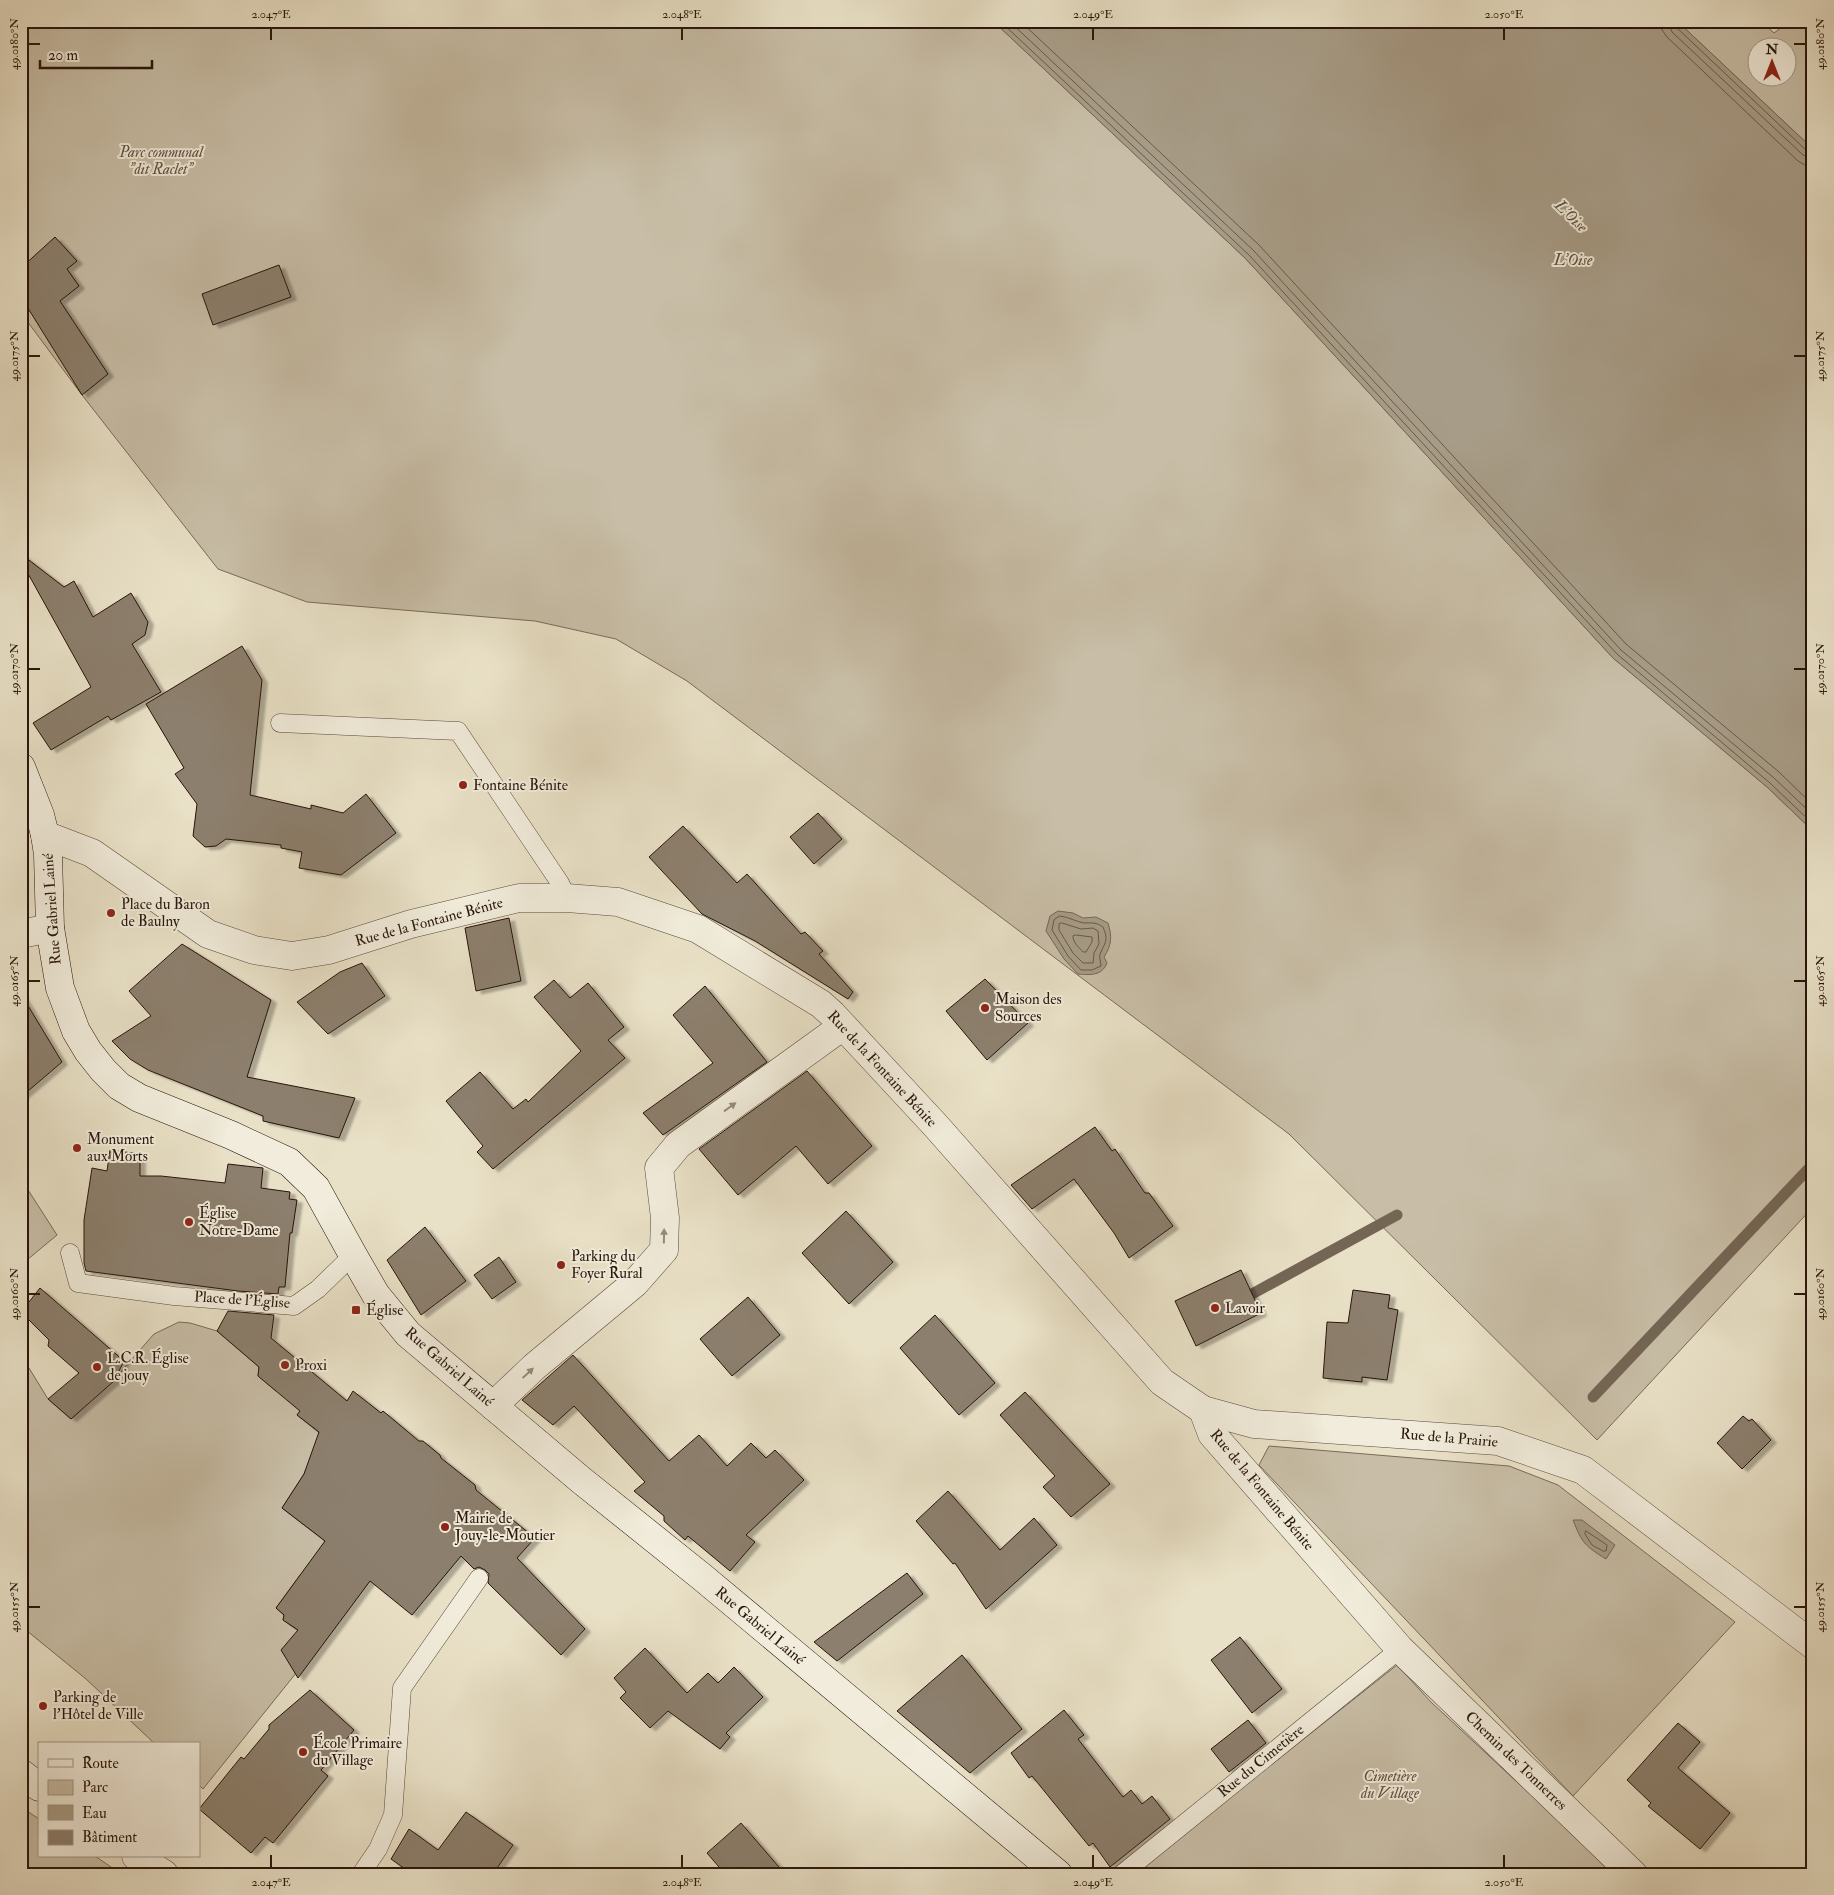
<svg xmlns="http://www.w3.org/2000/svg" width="1834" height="1895" font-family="'IM FELL Double Pica',serif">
  <defs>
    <filter id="shadow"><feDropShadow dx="5.5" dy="3" stdDeviation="1" flood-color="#0004"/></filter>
  </defs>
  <rect width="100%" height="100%" fill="#e9e1c7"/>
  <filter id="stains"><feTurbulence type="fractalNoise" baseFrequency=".004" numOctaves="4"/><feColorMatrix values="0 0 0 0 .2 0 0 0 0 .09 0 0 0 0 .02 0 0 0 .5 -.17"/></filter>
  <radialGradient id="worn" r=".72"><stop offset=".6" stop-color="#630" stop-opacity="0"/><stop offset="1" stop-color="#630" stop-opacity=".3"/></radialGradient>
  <g fill="#c8bea7" stroke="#786a59" fill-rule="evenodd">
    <path d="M 21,21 L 993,21 L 1245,258 L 1613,658 L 1767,787 L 1813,831 L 1813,1207 L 1597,1440 L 1289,1134 L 687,681 L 616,639 L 535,621 L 307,602 L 218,569 L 82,395 L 21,313 Z"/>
    <path d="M 1677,21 L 1761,21 L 1774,33 L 1790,21 L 1813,21 L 1813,149 ZM 1756,48 L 1786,48 L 1786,78 L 1756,78 Z"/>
    <path d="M 21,1179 L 57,1235 L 21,1265 Z"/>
    <path d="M 179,1322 L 190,1323 L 217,1331 L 259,1367 L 258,1376 L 276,1391 L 305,1405 L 297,1415 L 323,1436 L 304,1474 L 282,1508 L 333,1547 L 300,1575 L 276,1608 L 284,1615 L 283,1620 L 321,1647 L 313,1652 L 203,1789 L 199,1785 L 199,1744 L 155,1744 L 86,1679 L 21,1626 L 21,1355 L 48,1399 L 71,1419 L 117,1376 L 154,1334 Z"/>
    <path d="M 1269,1446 L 1509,1466 L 1558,1485 L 1735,1622 L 1573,1796 L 1259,1465 Z"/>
    <path d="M 1397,1665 L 1431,1702 L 1616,1874 L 1133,1874 Z"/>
    <path d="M 21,1807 L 39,1819 L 39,1856 L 95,1856 L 121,1874 L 21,1874 Z"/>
  </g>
  <g fill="#a79c87" stroke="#746655">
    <path d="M 993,21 L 1677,21 L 1813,149 L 1813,831 L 1767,787 L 1613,658 L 1245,258 Z"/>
    <path d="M 1058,911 L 1073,913 L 1083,918 L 1096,917 L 1108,923 C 1112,936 1112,945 1104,957 L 1107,963 C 1102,976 1090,975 1078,974 L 1064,959 L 1046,931 L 1050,916 Z"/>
    <path d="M 1573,1520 L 1582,1520 L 1615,1545 L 1606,1559 C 1585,1546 1582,1543 1573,1520 Z"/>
  </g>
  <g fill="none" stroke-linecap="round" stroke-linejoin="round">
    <g stroke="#685849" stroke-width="1">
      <path d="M 1000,21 L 1249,255 L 1617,654 L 1770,783 L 1813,824"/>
      <path d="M 1009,21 L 1253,250 L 1621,650 L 1774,778 L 1813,815"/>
      <path d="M 1020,21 L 1259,245 L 1626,644 L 1779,772 L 1813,805"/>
      <path d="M 1661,21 L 1662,30 L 1667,37 L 1798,161 L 1805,165 L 1813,166"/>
      <path d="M 1668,21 L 1672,32 L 1803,155 L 1813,159"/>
      <path d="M 1674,21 L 1676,27 L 1807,151 L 1813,152"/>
      <path d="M 1060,916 C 1069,917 1077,922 1084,923 C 1092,923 1096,922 1103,927 C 1109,941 1105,942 1100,954 C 1099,958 1101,962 1101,966 L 1092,970 L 1081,970 L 1068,956 L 1052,930 L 1054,920 Z"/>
      <path d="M 1062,923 L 1081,929 L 1093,928 L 1098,931 L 1099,944 L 1094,953 L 1093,963 L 1083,963 L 1073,953 L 1059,930 L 1059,924 Z"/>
      <path d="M 1076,935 L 1092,937 L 1092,942 L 1086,952 L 1083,952 C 1079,948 1072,941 1073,936 Z"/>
      <path d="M 1586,1531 L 1607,1545 L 1606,1551 L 1603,1551 L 1592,1545 L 1585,1534 Z"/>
    </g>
    <g stroke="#746655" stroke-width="11">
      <path d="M 1252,1294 L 1397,1215"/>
      <path d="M 1593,1397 L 1813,1164"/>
    </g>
  </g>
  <g fill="#8c7f6d" stroke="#28150b" filter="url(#shadow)">
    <path d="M 55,237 L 77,261 L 67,269 L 79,286 L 60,301 L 108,374 L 82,395 L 21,297 L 21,268 Z"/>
    <path d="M 279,265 L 291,297 L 213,325 L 202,294 Z"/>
    <path d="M 21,554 L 64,587 L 74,581 L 93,617 L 131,593 L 148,622 L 145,635 L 132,644 L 161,692 L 111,720 L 108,716 L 51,750 L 33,723 L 91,687 L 21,561 Z"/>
    <path d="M 242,646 L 262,680 L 250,795 L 311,809 L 311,805 L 343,813 L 366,794 L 396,833 L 341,875 L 299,868 L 302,852 L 281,848 L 281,845 L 226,839 L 216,846 L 205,847 L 193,836 L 197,804 L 175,774 L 184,768 L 146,704 Z"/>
    <path d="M 818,813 L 842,839 L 814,864 L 790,837 Z"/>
    <path d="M 683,826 L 737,883 L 747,874 L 801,934 L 805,932 L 823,951 L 819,954 L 853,992 L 848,999 L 755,941 L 702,914 L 649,857 Z"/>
    <path d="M 509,918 L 521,981 L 476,991 L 465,928 Z"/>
    <path d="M 182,944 L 271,1000 L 247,1077 L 355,1098 L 339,1138 L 263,1121 L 263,1116 L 148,1070 L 130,1059 L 112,1041 L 151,1016 L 129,991 Z"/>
    <path d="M 362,963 L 385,996 L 328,1034 L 297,1002 L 340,972 Z"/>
    <path d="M 985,979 L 1028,1023 L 987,1060 L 946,1011 Z"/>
    <path d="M 554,980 L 570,998 L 588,983 L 624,1027 L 608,1040 L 625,1058 L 493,1169 L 477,1152 L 483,1146 L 446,1101 L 480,1072 L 513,1109 L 526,1099 L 528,1102 L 581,1051 L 534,997 Z"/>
    <path d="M 705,986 L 767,1062 L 663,1135 L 643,1113 L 713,1063 L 673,1015 Z"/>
    <path d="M 21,994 L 62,1062 L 21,1097 Z"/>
    <path d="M 807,1071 L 872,1146 L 828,1184 L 796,1146 L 738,1195 L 699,1149 Z"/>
    <path d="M 1095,1127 L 1112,1151 L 1115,1149 L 1145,1193 L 1149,1193 L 1173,1226 L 1129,1258 L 1114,1233 L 1074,1179 L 1032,1209 L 1011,1185 Z"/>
    <path d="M 110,1150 L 140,1154 L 140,1176 L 161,1176 L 225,1183 L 228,1164 L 263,1168 L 261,1188 L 290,1192 L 289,1199 L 297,1200 L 292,1233 L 290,1233 L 285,1287 L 279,1287 L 278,1294 L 238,1291 L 86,1271 L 84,1263 L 84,1220 L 92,1168 L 107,1171 Z"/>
    <path d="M 846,1211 L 893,1262 L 849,1304 L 802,1253 Z"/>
    <path d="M 425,1227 L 466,1281 L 421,1315 L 387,1260 Z"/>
    <path d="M 499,1257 L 516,1282 L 492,1299 L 474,1275 Z"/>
    <path d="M 1241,1270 L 1261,1313 L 1196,1346 L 1175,1301 Z"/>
    <path d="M 40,1288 L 124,1361 L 114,1381 L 71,1419 L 48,1399 L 79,1373 L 48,1346 L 49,1340 L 21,1312 Z"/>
    <path d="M 1353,1290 L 1390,1295 L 1388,1308 L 1398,1310 L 1387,1380 L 1362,1377 L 1362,1382 L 1323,1378 L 1327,1322 L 1348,1323 Z"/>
    <path d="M 748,1297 L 780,1335 L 732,1376 L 700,1339 Z"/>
    <path d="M 228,1311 L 274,1315 L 271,1338 L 347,1401 L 353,1391 L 381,1413 L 383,1411 L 419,1441 L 423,1441 L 440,1455 L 441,1458 L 475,1485 L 476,1490 L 535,1538 L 517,1558 L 585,1629 L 561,1655 L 488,1583 L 489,1574 L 485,1570 L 479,1567 L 474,1569 L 461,1556 L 412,1615 L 370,1581 L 298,1678 L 281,1650 L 298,1630 L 283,1620 L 284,1615 L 276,1608 L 325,1541 L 282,1508 L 304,1474 L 319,1432 L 297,1415 L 300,1411 L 258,1376 L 259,1367 L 217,1331 Z"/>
    <path d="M 935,1315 L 995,1383 L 959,1415 L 900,1348 Z"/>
    <path d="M 573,1355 L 669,1461 L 699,1435 L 727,1466 L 751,1443 L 766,1458 L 775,1450 L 804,1480 L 746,1535 L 755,1542 L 730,1571 L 688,1536 L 685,1540 L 664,1521 L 664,1516 L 634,1491 L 645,1482 L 574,1406 L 553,1425 L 522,1400 Z"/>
    <path d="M 1025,1392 L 1110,1484 L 1071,1517 L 1043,1487 L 1055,1476 L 1000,1415 Z"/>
    <path d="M 1743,1416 L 1749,1421 L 1752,1419 L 1771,1440 L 1742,1469 L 1717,1443 Z"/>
    <path d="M 948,1491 L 1000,1550 L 1034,1518 L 1057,1545 L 986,1609 L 955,1563 L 953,1564 L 916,1521 Z"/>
    <path d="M 907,1573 L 923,1594 L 837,1661 L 814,1642 Z"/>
    <path d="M 1240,1637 L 1282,1689 L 1252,1713 L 1211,1660 Z"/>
    <path d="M 645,1648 L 687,1693 L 708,1673 L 718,1683 L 734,1667 L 763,1697 L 726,1733 L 730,1737 L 720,1749 L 668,1711 L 650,1728 L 620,1698 L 626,1692 L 614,1678 Z"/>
    <path d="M 962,1655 L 1022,1729 L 970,1773 L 897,1711 Z"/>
    <path d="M 310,1690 L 354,1730 L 321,1770 L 328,1776 L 273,1843 L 265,1837 L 251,1853 L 199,1809 L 241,1757 L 244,1759 L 269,1729 L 269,1725 Z"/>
    <path d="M 1064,1710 L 1084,1735 L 1078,1739 L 1123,1797 L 1131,1790 L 1142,1804 L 1152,1796 L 1170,1819 L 1110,1867 L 1093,1843 L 1089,1846 L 1032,1776 L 1029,1778 L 1011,1753 Z"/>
    <path d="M 1248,1720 L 1266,1743 L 1229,1772 L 1211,1749 Z"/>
    <path d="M 1678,1723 L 1700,1742 L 1678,1768 L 1730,1813 L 1700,1849 L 1648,1806 L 1651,1803 L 1627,1780 Z"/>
    <path d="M 466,1812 L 513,1845 L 493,1874 L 412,1874 L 391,1859 L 409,1829 L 438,1850 Z"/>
    <path d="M 741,1823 L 785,1874 L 725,1874 L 707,1853 Z"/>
  </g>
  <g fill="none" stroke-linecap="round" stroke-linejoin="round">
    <defs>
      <g id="lane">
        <path d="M 280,723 L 458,731 L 560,883 L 567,898"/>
        <path d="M 70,1253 L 78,1283 L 174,1296 L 294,1306 L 318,1289 L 353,1255"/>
        <path d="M 361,1874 L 378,1849 L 393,1815 L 402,1688 L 479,1578"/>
        <path d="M 1122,1874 L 1400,1649"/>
      </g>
      <g id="street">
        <path d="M 45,835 L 92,853 L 208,934 L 254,950 L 292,956 L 329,950 L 411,924 L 519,898 L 567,898 L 618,902 L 698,929 L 821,1004 L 832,1014 L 936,1126 L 1162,1382 L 1203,1410 L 1212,1434 L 1400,1649 L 1633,1874"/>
        <path d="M 21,934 L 50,928"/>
        <path d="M 493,1406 L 534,1367 L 635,1283 L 664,1250 L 665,1218 L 659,1168 L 678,1145 L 843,1026"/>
        <path d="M 1203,1410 L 1254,1424 L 1498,1441 L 1583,1470 L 1813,1645"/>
        <path d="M 21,1773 L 39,1787"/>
        <path d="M 136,1856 L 164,1874"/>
      </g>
      <path id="secondary" d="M 21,767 L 40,815 L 45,835 L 48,854 L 50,928 L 60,988 L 76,1031 L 88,1051 L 103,1070 L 119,1086 L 139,1098 L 231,1135 L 289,1162 L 316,1188 L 353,1255 L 376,1295 L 408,1334 L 581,1480 L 702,1577 L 1058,1874"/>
    </defs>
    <use href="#lane" stroke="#58483a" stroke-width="19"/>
    <use href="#street" stroke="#58483a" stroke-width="29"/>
    <use href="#secondary" stroke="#28150b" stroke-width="29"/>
    <use href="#lane" stroke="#f1ecdb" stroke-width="18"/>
    <use href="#street" stroke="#f1ecdb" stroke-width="28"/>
    <use href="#secondary" stroke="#f1ecdb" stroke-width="28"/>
  </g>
  <defs><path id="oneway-solid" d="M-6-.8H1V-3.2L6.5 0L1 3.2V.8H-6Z" transform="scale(1.25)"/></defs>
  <g fill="#978b7d">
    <use href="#oneway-solid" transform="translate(730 1107) rotate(-36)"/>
    <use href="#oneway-solid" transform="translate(664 1236) rotate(-89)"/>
    <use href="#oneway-solid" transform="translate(528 1373) rotate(-43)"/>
  </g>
  <path fill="none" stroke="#28150b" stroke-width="2" d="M 271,28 L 271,40M 682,28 L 682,40M 1093,28 L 1093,40M 1504,28 L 1504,40M 28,44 L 40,44M 1794,44 L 1806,44M 28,356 L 40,356M 1794,356 L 1806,356M 28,669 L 40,669M 1794,669 L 1806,669M 28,981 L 40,981M 1794,981 L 1806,981M 28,1294 L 40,1294M 1794,1294 L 1806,1294M 28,1607 L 40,1607M 1794,1607 L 1806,1607M 271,1855 L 271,1868M 682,1855 L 682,1868M 1093,1855 L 1093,1868M 1504,1855 L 1504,1868"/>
  <g fill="#8f2418" stroke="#f1ecdb" stroke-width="2">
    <circle cx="463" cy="785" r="5"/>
    <circle cx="111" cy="913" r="5"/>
    <circle cx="985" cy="1008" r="5"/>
    <circle cx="77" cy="1148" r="5"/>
    <circle cx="189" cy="1222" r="5"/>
    <circle cx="561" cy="1265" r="5"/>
    <circle cx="1215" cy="1308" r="5"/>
    <rect x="351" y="1305" width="10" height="10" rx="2.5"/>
    <circle cx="285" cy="1365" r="5"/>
    <circle cx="97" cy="1367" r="5"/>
    <circle cx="445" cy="1527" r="5"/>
    <circle cx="43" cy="1706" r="5"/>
    <circle cx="303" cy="1752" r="5"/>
  </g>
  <g text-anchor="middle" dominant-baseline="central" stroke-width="4" stroke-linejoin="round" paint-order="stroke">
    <g font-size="15" font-style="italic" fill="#605042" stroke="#f1ecdb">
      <text x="161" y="152">Parc communal<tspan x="161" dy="17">"dit Raclet"</tspan></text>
      <text x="1390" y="1776">Cimetière<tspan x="1390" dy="17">du Village</tspan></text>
    </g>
    <g font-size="15" fill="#28150b" stroke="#f1ecdb" text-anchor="start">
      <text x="473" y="785">Fontaine Bénite</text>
      <text x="121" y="904">Place du Baron<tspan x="121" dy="17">de Baulny</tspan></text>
      <text x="995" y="999">Maison des<tspan x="995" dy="17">Sources</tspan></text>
      <text x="87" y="1139">Monument<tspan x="87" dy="17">aux Morts</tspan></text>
      <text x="199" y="1213">Église<tspan x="199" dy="17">Notre-Dame</tspan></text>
      <text x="571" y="1256">Parking du<tspan x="571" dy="17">Foyer Rural</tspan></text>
      <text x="1225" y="1308">Lavoir</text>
      <text x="366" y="1310">Église</text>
      <text x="107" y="1358">L.C.R. Église<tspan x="107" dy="17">de jouy</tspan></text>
      <text x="295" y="1365">Proxi</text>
      <text x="455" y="1518">Mairie de<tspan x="455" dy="17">Jouy-le-Moutier</tspan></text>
      <text x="53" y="1697">Parking de<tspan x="53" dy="17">l'Hôtel de Ville</tspan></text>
      <text x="313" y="1743">École Primaire<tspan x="313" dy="17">du Village</tspan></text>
    </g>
    <g font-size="15" fill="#28150b" stroke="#f1ecdb">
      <text transform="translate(52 909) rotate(-94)">Rue Gabriel Lainé</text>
      <text transform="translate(429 922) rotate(-15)">Rue de la Fontaine Bénite</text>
      <text transform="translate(882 1069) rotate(47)">Rue de la Fontaine Bénite</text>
      <text transform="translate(242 1300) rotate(4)">Place de l'Église</text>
      <text transform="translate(449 1367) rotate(41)">Rue Gabriel Lainé</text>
      <text transform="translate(1449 1438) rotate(5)">Rue de la Prairie</text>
      <text transform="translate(1262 1490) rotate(50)">Rue de la Fontaine Bénite</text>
      <text transform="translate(760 1626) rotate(40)">Rue Gabriel Lainé</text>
      <text transform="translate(1261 1761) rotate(-39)">Rue du Cimetière</text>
      <text transform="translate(1516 1761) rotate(44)">Chemin des Tonnerres</text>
    </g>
    <g font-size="16" font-style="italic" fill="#5b4b3d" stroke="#f1ecdb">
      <text transform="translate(1571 216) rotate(44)">L'Oise</text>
      <text x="1573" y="260">L’Oise</text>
    </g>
  </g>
  <rect width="1834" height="1895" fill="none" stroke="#e9e1c7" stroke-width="55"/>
  <rect x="38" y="1742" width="162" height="115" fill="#f1ecdb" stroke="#a19688"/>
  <rect x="48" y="1759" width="25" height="8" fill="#f1ecdb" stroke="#a19688"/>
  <text x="82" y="1768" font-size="15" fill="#28150b">Route</text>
  <rect x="48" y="1780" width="25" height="15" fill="#c8bea7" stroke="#a19688"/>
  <text x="82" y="1792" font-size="15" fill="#28150b">Parc</text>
  <rect x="48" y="1805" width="25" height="15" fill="#a79c87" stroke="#a19688"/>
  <text x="82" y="1818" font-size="15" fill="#28150b">Eau</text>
  <rect x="48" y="1830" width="25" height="15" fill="#8c7f6d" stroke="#a19688"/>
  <text x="82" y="1842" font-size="15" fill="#28150b">Bâtiment</text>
  <g transform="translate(1772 62)"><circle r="24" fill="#f1ecdb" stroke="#a19688"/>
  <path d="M0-4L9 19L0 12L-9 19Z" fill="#8f2418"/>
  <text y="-8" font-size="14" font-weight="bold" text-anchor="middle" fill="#28150b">N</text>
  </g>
  <path d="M40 60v8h112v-8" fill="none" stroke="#28150b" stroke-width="2.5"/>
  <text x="48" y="60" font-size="15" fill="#28150b" stroke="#f1ecdb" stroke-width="4" paint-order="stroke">20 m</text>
  <rect x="28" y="28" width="1778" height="1840" fill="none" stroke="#28150b" stroke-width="2"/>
  <g font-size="12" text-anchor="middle" fill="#28150b">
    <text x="271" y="18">2.047°E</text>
    <text x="682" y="18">2.048°E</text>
    <text x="1093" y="18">2.049°E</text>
    <text x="1504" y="18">2.050°E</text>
    <text transform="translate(14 44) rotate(-90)" y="4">49.0180°N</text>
    <text transform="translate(1820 44) rotate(-90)" y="4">49.0180°N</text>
    <text transform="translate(14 356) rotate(-90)" y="4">49.0175°N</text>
    <text transform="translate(1820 356) rotate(-90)" y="4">49.0175°N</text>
    <text transform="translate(14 669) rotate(-90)" y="4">49.0170°N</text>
    <text transform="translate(1820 669) rotate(-90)" y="4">49.0170°N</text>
    <text transform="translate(14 981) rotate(-90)" y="4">49.0165°N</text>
    <text transform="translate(1820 981) rotate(-90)" y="4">49.0165°N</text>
    <text transform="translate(14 1294) rotate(-90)" y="4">49.0160°N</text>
    <text transform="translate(1820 1294) rotate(-90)" y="4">49.0160°N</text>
    <text transform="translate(14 1607) rotate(-90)" y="4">49.0155°N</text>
    <text transform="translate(1820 1607) rotate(-90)" y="4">49.0155°N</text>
    <text x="271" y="1886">2.047°E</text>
    <text x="682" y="1886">2.048°E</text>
    <text x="1093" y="1886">2.049°E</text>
    <text x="1504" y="1886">2.050°E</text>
  </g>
  <rect width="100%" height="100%" filter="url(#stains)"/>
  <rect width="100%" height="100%" fill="url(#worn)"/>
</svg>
